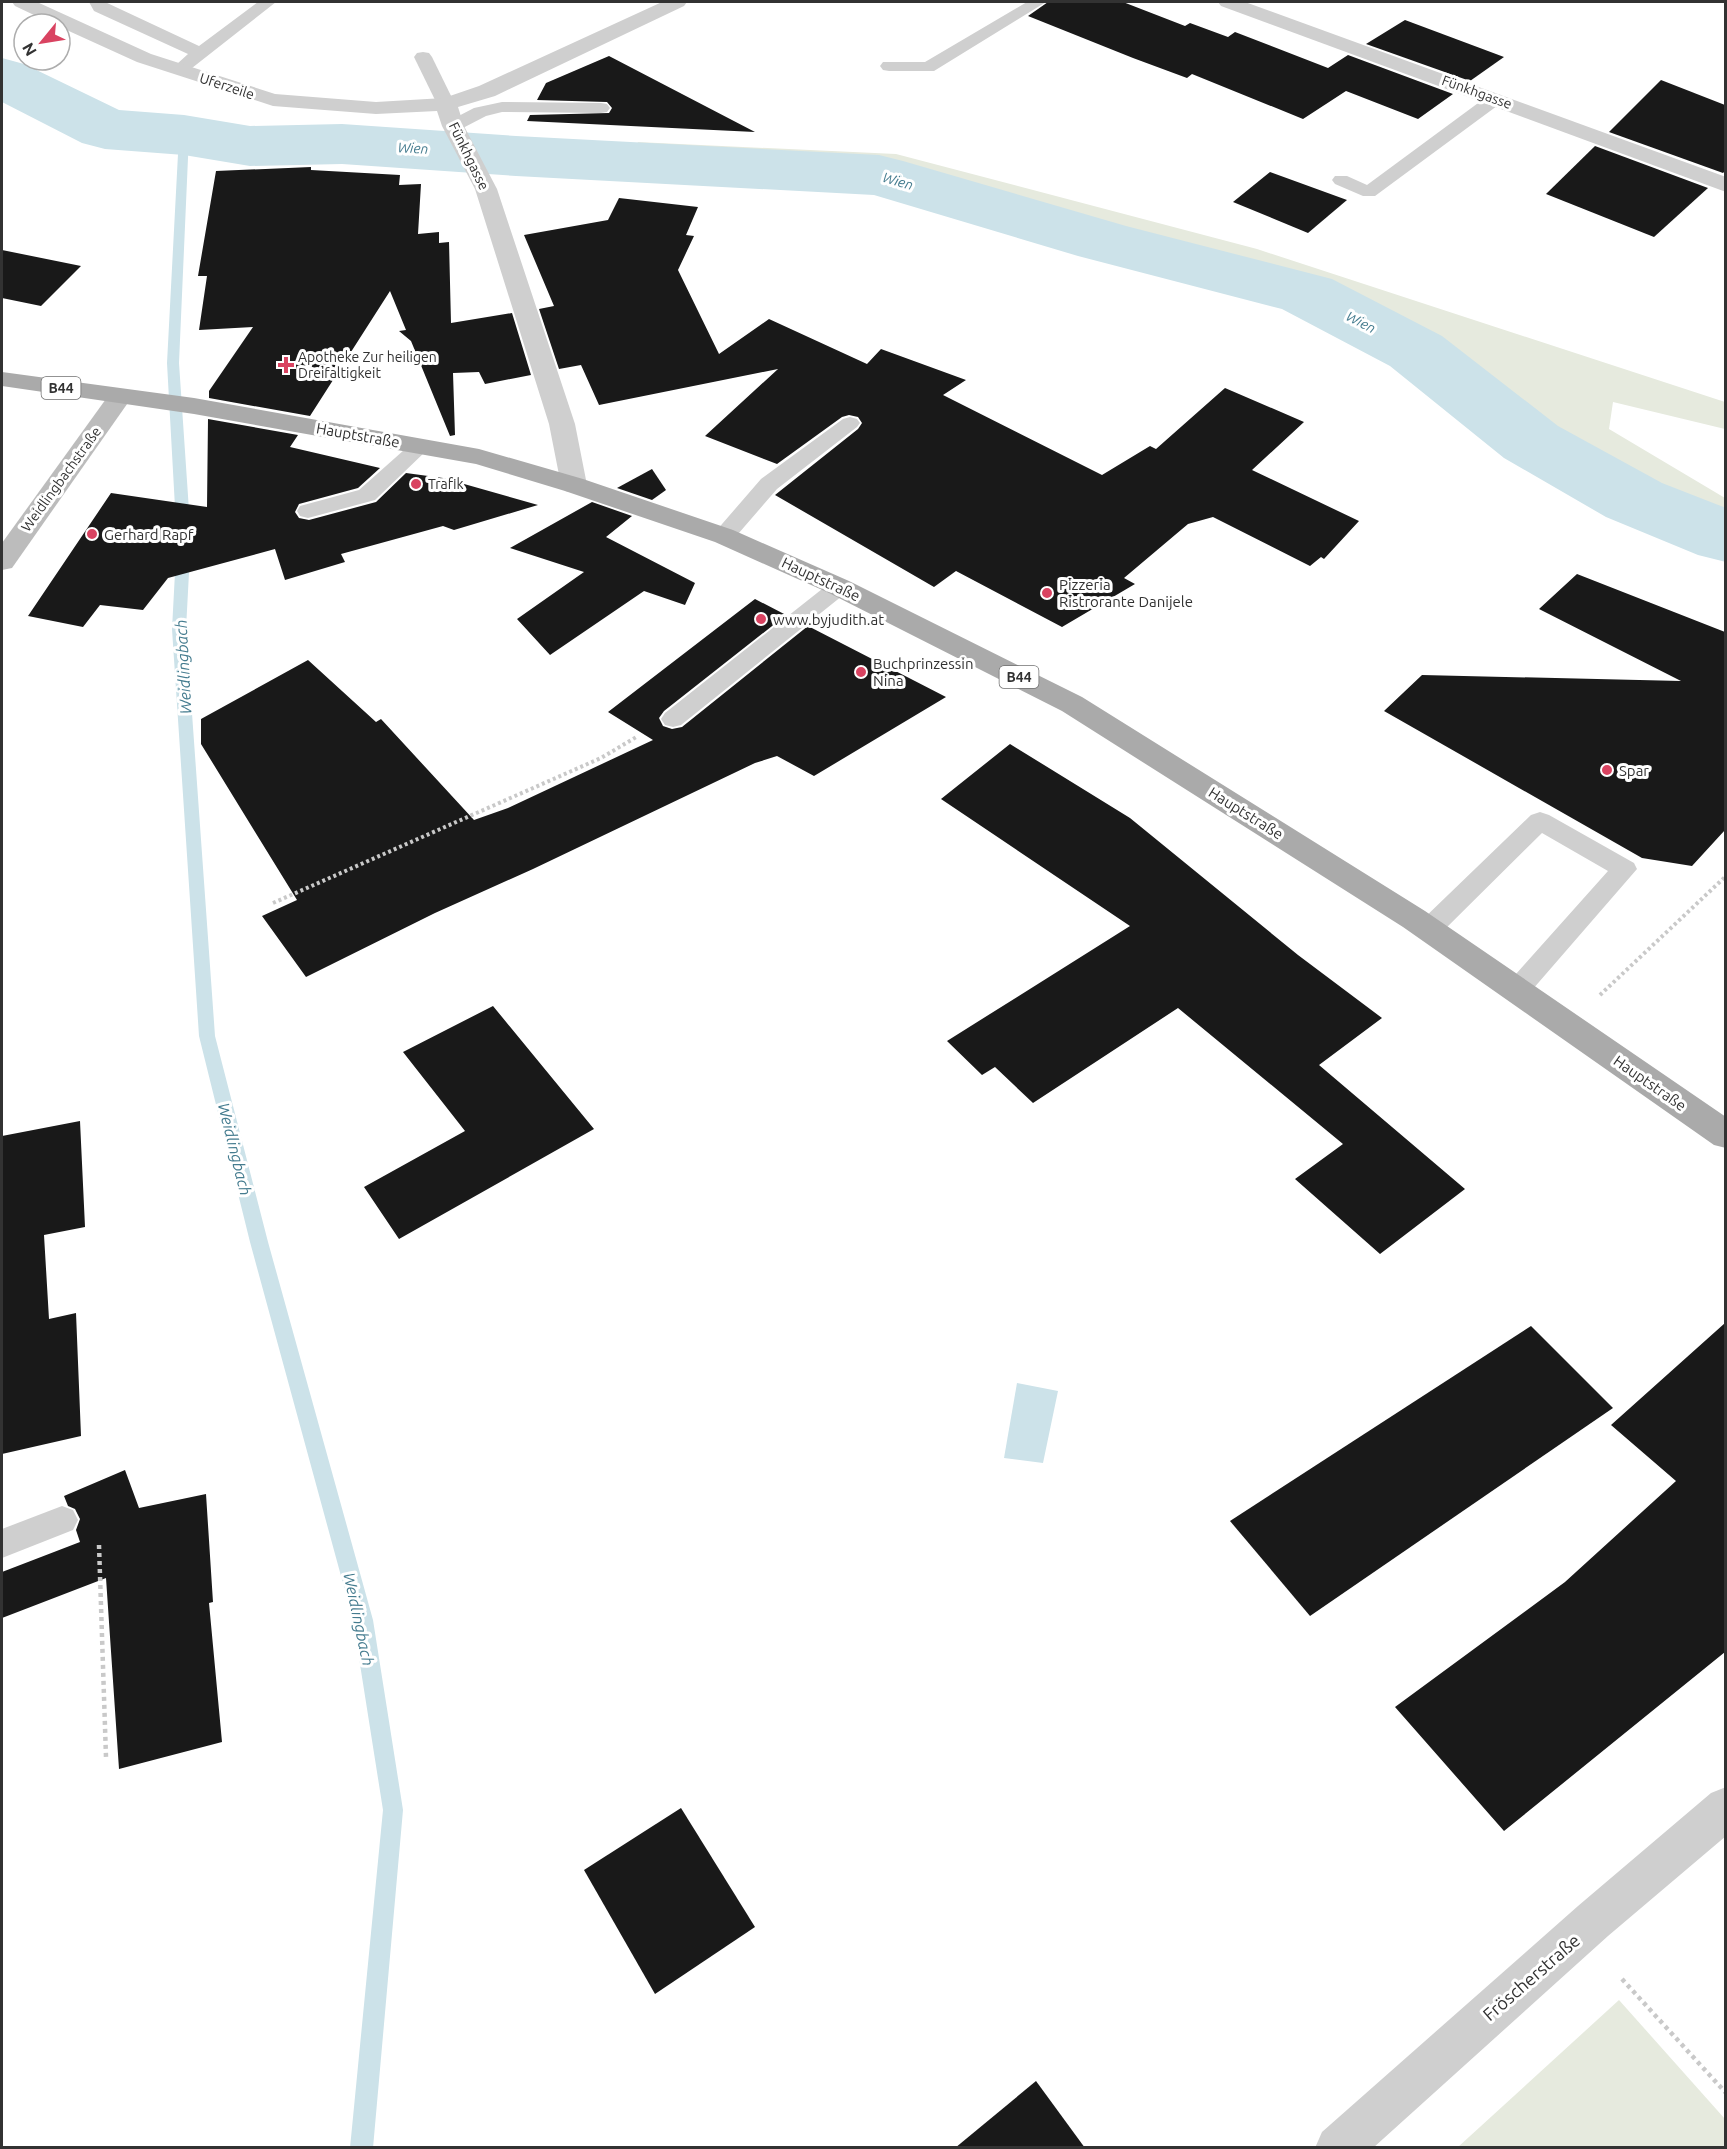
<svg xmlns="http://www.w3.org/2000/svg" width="1727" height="2149" font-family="Ubuntu,sans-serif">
  <rect width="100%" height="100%" fill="#fff"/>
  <g fill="#e6eade">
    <path d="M 637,142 L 896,154 L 1257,249 L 1725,402 L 1725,429 L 1613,402 L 1609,429 L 1725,498 L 1725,525 L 1622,487 L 1442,349 L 1309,290 L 1094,231 L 897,172 L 657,155 Z"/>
    <path d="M 1619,2000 L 1725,2119 L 1725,2147 L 1458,2147 Z"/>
  </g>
  <path fill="#cce2e9" d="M 1017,1383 L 1058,1391 L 1043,1463 L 1004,1458 Z"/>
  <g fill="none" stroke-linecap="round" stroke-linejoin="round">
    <g fill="#cce2e9" fill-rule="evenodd">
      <path d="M 184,132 L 189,135 L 179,363 L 190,525 L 183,529 L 176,525 L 167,363 L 179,135 Z"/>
      <path d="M 183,550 L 190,554 L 186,629 L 215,1036 L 268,1242 L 373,1620 L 403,1810 L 373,2148 L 350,2148 L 383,1810 L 353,1620 L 250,1242 L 199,1036 L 172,629 L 176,554 Z"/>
    </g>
    <path fill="#cce2e9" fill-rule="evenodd" d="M 2,58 L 24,64 L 119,110 L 184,115 L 250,126 L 342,124 L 516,136 L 879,155 L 903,161 L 1126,226 L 1332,279 L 1442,336 L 1558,426 L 1662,483 L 1726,508 L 1726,562 L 1698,555 L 1606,517 L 1504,458 L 1390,366 L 1282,309 L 1078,256 L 874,195 L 516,176 L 342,164 L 250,166 L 184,155 L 105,149 L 82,143 L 2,102 Z"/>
  </g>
  <g fill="#191919">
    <path d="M 1048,2 L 1123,2 L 1185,26 L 1190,23 L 1228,37 L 1235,32 L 1328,68 L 1348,55 L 1453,94 L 1418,119 L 1346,91 L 1303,119 L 1192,74 L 1187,78 L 1133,58 L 1028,16 Z"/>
    <path d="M 1405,20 L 1504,57 L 1470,81 L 1366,44 Z"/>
    <path d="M 609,56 L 755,132 L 527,121 L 530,115 L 609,113 L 612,108 L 607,102 L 537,100 L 546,83 Z"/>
    <path d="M 1661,80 L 1725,105 L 1725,171 L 1723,173 L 1609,132 Z"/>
    <path d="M 1595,146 L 1708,188 L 1654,237 L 1546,194 Z"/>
    <path d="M 311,167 L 311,170 L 400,175 L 399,185 L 421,184 L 418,234 L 439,232 L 439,243 L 449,242 L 451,323 L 512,313 L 531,375 L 485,384 L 479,372 L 453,373 L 455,435 L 450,436 L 411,341 L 399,331 L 406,330 L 390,291 L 310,416 L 209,398 L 209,391 L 253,327 L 199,330 L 207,276 L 198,276 L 216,171 Z"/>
    <path d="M 1270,172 L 1347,200 L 1308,233 L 1233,202 Z"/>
    <path d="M 619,198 L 698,207 L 686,235 L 694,236 L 678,270 L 719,354 L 769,319 L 867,364 L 881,349 L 966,380 L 943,395 L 1102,475 L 1150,446 L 1156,449 L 1225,388 L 1304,422 L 1252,470 L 1359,521 L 1324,559 L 1321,557 L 1310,566 L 1213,517 L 1188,524 L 1124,578 L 1135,584 L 1062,627 L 956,571 L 934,587 L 775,495 L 858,429 L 862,423 L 858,417 L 849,415 L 842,417 L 777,464 L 705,436 L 778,369 L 599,405 L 581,365 L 559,369 L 539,309 L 554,306 L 524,235 L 608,220 Z"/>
    <path d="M 2,250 L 81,266 L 41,306 L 2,298 Z"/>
    <path d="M 208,419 L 298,435 L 290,447 L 380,468 L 358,488 L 299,504 L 295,512 L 299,518 L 309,520 L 376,502 L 406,473 L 443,478 L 538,505 L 454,530 L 443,526 L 341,554 L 345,562 L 285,580 L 275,549 L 168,578 L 143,610 L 100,605 L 83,627 L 28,616 L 111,493 L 207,507 Z"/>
    <path d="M 652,469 L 666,490 L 652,500 L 617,488 Z"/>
    <path d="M 592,502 L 632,516 L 606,537 L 695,583 L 685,605 L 644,591 L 550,655 L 517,619 L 584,572 L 510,548 Z"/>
    <path d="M 1577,574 L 1725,632 L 1725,830 L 1692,866 L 1642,858 L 1384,711 L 1422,675 L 1681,681 L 1539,609 Z"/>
    <path d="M 755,599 L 786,615 L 664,711 L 659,718 L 663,726 L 672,729 L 682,727 L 808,626 L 946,697 L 814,776 L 777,756 L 755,763 L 533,869 L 435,913 L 306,977 L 262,916 L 297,900 L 201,744 L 201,719 L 308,660 L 376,722 L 381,719 L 474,820 L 508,808 L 653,740 L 608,712 Z"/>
    <path d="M 1010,744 L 1130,818 L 1298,955 L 1382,1018 L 1319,1065 L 1465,1189 L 1380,1254 L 1295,1179 L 1343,1144 L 1178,1008 L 1033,1103 L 995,1067 L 982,1075 L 947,1041 L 1130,926 L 941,799 Z"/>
    <path d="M 493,1006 L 594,1129 L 399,1239 L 364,1187 L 465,1131 L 403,1052 Z"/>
    <path d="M 80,1121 L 85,1227 L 44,1235 L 49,1319 L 76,1313 L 81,1436 L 2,1454 L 2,1136 Z"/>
    <path d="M 1725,1323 L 1725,1652 L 1504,1831 L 1395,1707 L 1565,1582 L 1676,1481 L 1611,1425 Z"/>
    <path d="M 1531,1326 L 1613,1408 L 1310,1616 L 1230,1521 Z"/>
    <path d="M 125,1470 L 139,1508 L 206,1494 L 213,1602 L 209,1603 L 222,1742 L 119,1769 L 106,1578 L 2,1618 L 2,1572 L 80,1542 L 76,1530 L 80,1519 L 75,1509 L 68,1506 L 64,1496 Z"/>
    <path d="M 681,1808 L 755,1927 L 655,1994 L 584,1870 Z"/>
    <path d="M 1036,2081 L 1085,2148 L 955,2148 Z"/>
  </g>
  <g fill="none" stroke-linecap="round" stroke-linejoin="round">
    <g stroke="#c9c9c9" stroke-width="4" stroke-dasharray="3 3" stroke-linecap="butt">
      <path d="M 273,903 L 601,758 L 638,736"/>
      <path d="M 1600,995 L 1726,876"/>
    </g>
    <g stroke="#c9c9c9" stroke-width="4.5" stroke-dasharray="4 4" stroke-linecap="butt">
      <path d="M 99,1545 L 106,1757"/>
      <path d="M 1622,1979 L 1726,2093"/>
    </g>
    <g fill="#cfcfcf" fill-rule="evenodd">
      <path d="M 89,2 L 105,2 L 199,46 L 258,2 L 276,2 L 192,68 L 180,68 L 177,64 L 188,54 L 94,11 Z"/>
      <path d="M 1027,2 L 1046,2 L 934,71 L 889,71 L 883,70 L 880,66 L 883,62 L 925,62 Z"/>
      <path d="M 423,52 L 429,53 L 432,57 L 455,104 L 452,108 L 440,108 L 437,104 L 414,57 L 417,53 Z"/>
      <path d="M 1495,94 L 1501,95 L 1504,99 L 1501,103 L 1375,196 L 1363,196 L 1335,184 L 1332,180 L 1335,176 L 1347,176 L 1367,185 L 1489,95 Z"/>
      <path d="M 502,102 L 601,103 L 607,104 L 610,108 L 607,112 L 601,113 L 502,112 L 486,116 L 459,130 L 447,130 L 444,126 L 447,122 L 474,108 Z"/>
      <path d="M 850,417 L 857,419 L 860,423 L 857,427 L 777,489 L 732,541 L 724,543 L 716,541 L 713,536 L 716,531 L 761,479 L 843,419 Z"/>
      <path d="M 420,440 L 427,442 L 430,446 L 427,450 L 375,500 L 308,518 L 300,516 L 297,511 L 300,506 L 359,490 L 413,442 Z"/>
      <path d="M 839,580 L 847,582 L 850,587 L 847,592 L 681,725 L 673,727 L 665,725 L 661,719 L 665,713 L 831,582 Z"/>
      <path d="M 1540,812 L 1549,815 L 1634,863 L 1637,869 L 1526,997 L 1517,1000 L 1508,997 L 1504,990 L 1508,983 L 1608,871 L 1542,833 L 1438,936 L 1429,939 L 1420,936 L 1416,929 L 1420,922 L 1531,815 Z"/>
      <path d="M 62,1506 L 73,1510 L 78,1520 L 73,1530 L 2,1558 L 2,1529 Z"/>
    </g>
    <g fill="#cfcfcf" fill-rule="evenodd">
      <path d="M 12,2 L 37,2 L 151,54 L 275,94 L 376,102 L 444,98 L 479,86 L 662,2 L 687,2 L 684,6 L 495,96 L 458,107 L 464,126 L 497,189 L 575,424 L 587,485 L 583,491 L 574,493 L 565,491 L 561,485 L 549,424 L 475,189 L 442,126 L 437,111 L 376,114 L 273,106 L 137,62 L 60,27 L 60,24 L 53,24 L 15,6 Z"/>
      <path d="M 1218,2 L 1245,2 L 1726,177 L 1726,192 L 1221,6 Z"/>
    </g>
    <path fill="#cfcfcf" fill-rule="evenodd" d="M 1726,1787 L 1726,1836 L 1608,1936 L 1373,2148 L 1315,2148 L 1322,2132 L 1578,1906 L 1711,1793 Z"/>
    <path fill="#bcbcbc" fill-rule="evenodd" d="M 120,390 L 129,392 L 132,397 L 12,568 L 2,570 L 2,543 L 111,392 Z"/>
    <path fill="#aaa" fill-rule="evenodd" d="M 2,372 L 194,398 L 479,449 L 583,479 L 733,530 L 849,581 L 1082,697 L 1425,911 L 1726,1117 L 1726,1148 L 1714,1145 L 1403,927 L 1062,711 L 829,593 L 715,542 L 565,491 L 476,464 L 194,414 L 2,386 Z"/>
  </g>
  <g fill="#d94361" stroke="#fff" stroke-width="2">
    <path d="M283 356h6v6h6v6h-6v6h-6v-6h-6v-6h6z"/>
    <circle cx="416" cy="484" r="6"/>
    <circle cx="92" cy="534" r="6"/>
    <circle cx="1047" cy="593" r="6"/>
    <circle cx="761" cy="619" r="6"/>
    <circle cx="861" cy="672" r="6"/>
    <circle cx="1607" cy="770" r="6"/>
  </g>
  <g text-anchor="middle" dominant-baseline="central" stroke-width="6" stroke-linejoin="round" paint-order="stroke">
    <g font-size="14" fill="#323232" stroke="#fff">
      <text transform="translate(227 86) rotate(18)">Uferzeile</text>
      <text transform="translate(1477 92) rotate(20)">Fünkhgasse</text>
      <text transform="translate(469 156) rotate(64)">Fünkhgasse</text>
      <text transform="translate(61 479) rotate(-54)">Weidlingbachstraße</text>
    </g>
    <g font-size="14" font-style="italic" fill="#457c8f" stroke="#fff">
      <text transform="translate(413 148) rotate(3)">Wien</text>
      <text transform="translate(898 181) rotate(16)">Wien</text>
      <text transform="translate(1361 322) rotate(27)">Wien</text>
    </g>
    <g font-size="14" fill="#323232" stroke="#fff" text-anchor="start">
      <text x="298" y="357">Apotheke Zur heiligen<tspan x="298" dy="16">Dreifaltigkeit</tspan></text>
      <text x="428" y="484">Trafik</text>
    </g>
    <g fill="#fff" stroke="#707070" stroke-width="1.5">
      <rect x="41.5" y="377" width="39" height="22" rx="4.5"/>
      <rect x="999.5" y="666" width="39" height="22" rx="4.5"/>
    </g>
    <g font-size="14" font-weight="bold" fill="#323232">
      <text x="61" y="388">B44</text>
      <text x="1019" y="677">B44</text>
    </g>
    <g font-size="15" fill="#323232" stroke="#fff">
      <text transform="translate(358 435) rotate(10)">Hauptstraße</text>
      <text transform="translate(821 579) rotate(25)">Hauptstraße</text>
      <text transform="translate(1246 813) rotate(32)">Hauptstraße</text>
      <text transform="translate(1650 1083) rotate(35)">Hauptstraße</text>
    </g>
    <g font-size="15" fill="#323232" stroke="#fff" text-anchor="start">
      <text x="104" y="534">Gerhard Rapf</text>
      <text x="1059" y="584">Pizzeria<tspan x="1059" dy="17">Ristrorante Danijele</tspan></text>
      <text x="773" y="619">www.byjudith.at</text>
      <text x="873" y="663">Buchprinzessin<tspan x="873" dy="17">Nina</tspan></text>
      <text x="1619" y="770">Spar</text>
    </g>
    <g font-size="16" font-style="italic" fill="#457c8f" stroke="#fff">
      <text transform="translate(183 667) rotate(-93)">Weidlingbach</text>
      <text transform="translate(235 1149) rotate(76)">Weidlingbach</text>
      <text transform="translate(359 1619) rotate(78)">Weidlingbach</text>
    </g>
    <g font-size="18" fill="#323232" stroke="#fff">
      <text transform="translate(1531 1977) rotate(-41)">Fröscherstraße</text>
    </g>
  </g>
  <rect width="1727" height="2149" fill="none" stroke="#323232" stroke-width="6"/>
  <g transform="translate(42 42) rotate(240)"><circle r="28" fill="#ffffff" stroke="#adadad" stroke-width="1.5"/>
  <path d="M0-4.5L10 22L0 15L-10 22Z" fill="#d94361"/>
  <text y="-9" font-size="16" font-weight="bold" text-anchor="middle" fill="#323232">N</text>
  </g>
</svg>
